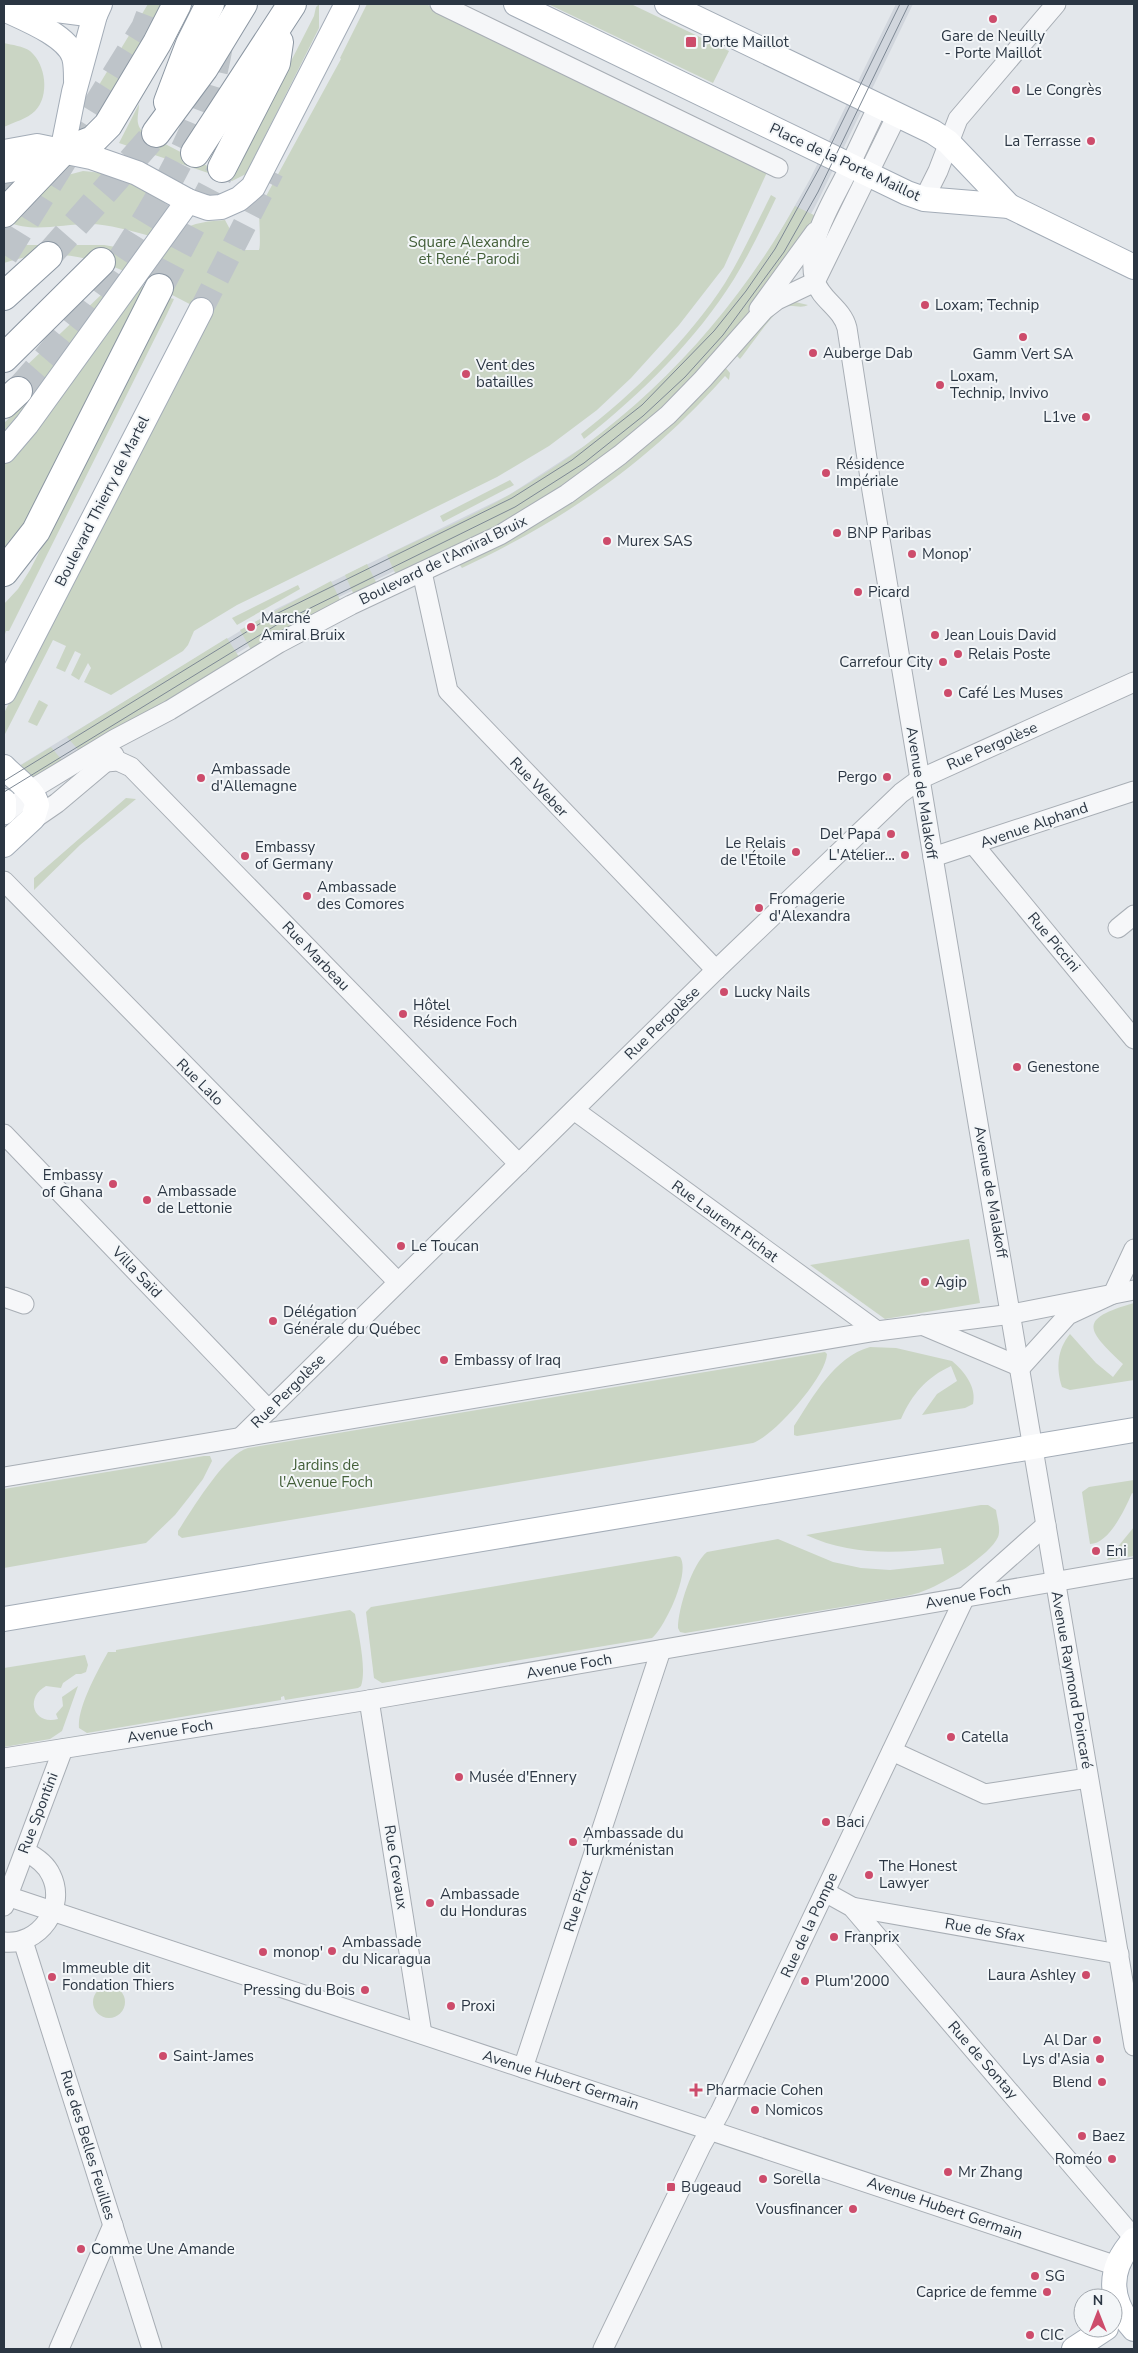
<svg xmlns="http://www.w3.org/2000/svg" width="1138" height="2353" font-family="'Nunito Sans',sans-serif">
  <rect width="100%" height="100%" fill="#e3e7eb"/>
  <path fill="#d1d6dd" d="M 896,4 L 913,4 L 817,203 L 798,238 L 726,338 L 472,535 L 339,597 L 275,630 L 4,797 L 4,775 L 276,609 L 509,495 L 589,443 L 639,402 L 685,358 L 712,327 L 736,297 L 771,248 L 810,179 Z"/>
  <g fill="#cad5c4">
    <path d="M 148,4 L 164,4 L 110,94 L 99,85 Z"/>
    <path d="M 319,4 L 319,28 L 246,174 L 232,181 L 119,143 L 139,104 C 139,115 133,125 146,134 L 215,170 L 237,167 L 314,16 L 316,7 Z"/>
    <path d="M 367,4 L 426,4 L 768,170 L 724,267 L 679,325 L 631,378 L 597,410 L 549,446 L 497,477 L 237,605 L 194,631 L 188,645 L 183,651 L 111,695 L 84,682 L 91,668 L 88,663 L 79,680 L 71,675 L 81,654 L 75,651 L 65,672 L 56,668 L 66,646 L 53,640 L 4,736 L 4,713 L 209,314 L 145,281 C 153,268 169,240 180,232 C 192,222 211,221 225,220 L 241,250 L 259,250 C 261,245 259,218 259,209 L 341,59 L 340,58 Z"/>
    <path d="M 548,4 L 631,4 L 729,51 L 713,83 Z"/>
    <path d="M 4,43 C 12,45 23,46 30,51 C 46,64 50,96 35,111 C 27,119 14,122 4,127 Z"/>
    <path d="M 83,171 C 90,172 99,172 107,174 C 120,178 161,196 168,207 L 166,215 L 150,236 C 131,231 109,224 89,224 C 63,224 32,233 8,222 L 41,186 L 64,176 Z"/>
    <path d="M 771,195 L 776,198 C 763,225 750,253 734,279 C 696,340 641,394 584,439 L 581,434 C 633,394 689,339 725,283 C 742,255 756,225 771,195 Z"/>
    <path d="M 795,206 L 816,216 C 789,256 763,296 733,333 C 671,408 594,470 511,519 C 474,541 434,557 396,575 L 387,555 C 427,536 469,518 509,495 C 629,427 727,327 795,206 Z"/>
    <path d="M 4,240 L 28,245 L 104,245 L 139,251 L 124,271 C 82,254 48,249 4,263 Z"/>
    <path d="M 121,276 L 146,288 L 25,524 L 4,554 L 4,423 L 55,376 L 4,394 L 4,387 Z"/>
    <path d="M 170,298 L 174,299 L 167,314 L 9,631 L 6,631 L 4,637 L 4,604 L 18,589 L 30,570 Z"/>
    <path d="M 791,301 L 808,305 C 801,309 792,304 784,307 C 773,312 749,348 740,359 L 736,355 L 771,312 Z"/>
    <path d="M 725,367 L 730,373 L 729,380 L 725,376 C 648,463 566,519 462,568 L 459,564 Z"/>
    <path d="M 510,480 L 514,485 L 443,522 L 440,516 Z"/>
    <path d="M 367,564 L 377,584 L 354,595 L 345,575 Z"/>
    <path d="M 331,581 L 341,602 L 251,650 L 240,630 Z"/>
    <path d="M 298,585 L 300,589 L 237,625 L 232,618 Z"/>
    <path d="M 227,638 L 239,657 L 82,754 L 67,737 Z"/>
    <path d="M 39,700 L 48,705 L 37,726 L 28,722 Z"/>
    <path d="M 51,747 L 65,764 L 34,780 L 13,770 Z"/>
    <path d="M 126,798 L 136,799 L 80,845 L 34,890 L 34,878 Z"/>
    <path d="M 969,1239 L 980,1303 L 885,1319 L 810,1265 Z"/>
    <path d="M 1134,1303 L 1134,1380 L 1070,1390 L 1062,1387 C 1056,1368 1057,1350 1070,1334 L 1096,1363 L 1113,1377 L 1123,1364 C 1086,1329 1078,1319 1134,1303 Z"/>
    <path d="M 870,1347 L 896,1348 L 952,1361 C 964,1371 977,1387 973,1404 L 965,1408 L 922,1415 L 937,1394 L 957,1381 L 951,1366 C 927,1377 912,1394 901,1419 L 797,1436 L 794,1435 L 794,1426 C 813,1397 834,1357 870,1347 Z"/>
    <path d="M 825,1352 L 827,1354 C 826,1377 774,1436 753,1443 L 182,1538 L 178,1535 L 178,1531 C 192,1510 225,1454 248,1448 Z"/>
    <path d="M 204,1456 L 210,1456 L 212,1461 L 203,1479 L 190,1496 L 175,1515 L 146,1543 L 4,1568 L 4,1489 Z"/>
    <path d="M 1134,1480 L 1134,1494 L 1132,1493 C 1125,1509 1109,1544 1090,1544 L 1082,1492 L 1089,1487 Z"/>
    <path d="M 981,1505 L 988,1505 L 996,1510 C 997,1518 1001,1529 998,1537 C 990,1555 945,1583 926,1590 C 917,1594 907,1596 896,1598 L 685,1633 L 680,1632 L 678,1628 C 678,1609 692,1564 707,1552 L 778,1539 L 833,1562 L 861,1568 L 890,1570 L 944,1564 L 941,1548 C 894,1554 849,1555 806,1535 Z"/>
    <path d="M 1134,1527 L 1134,1556 L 1107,1560 Z"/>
    <path d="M 676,1556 L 680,1557 C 691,1572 665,1627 652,1638 L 382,1683 L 374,1678 L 366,1612 L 371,1607 Z"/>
    <path d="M 350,1610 L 355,1614 C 358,1632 367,1669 361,1686 L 358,1688 L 285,1700 L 284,1696 L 281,1697 L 281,1700 L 87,1733 L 79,1728 C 77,1708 98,1670 108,1652 L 116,1652 L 116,1650 Z"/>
    <path d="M 85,1655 L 88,1665 L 86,1672 L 81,1674 L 76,1674 L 63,1683 L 61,1688 L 46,1686 C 24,1698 34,1726 58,1719 L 56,1714 L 63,1706 L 62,1697 L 78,1686 L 62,1731 L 50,1739 L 4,1747 L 4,1668 Z"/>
    <circle cx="109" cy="2002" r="16"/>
  </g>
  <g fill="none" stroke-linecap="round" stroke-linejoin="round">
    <path stroke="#bec4c9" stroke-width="24" stroke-dasharray="24 12" stroke-linecap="butt" d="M 201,310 L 272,171"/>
    <g stroke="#bec4c9" stroke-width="28" stroke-dasharray="28 14" stroke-linecap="butt">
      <path d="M 4,189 L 37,157"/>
      <path d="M 4,255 L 145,28 L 154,4"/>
      <path d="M 48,256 L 156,133"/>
      <path d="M 159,288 L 222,168"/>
      <path d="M 18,391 C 75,328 120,268 161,194 C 182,157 200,120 212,79 C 218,54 222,29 225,4"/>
    </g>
    <defs>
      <g id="minor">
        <path d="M 440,4 L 778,168"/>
        <path d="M 878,106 C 867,129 856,152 845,176 C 829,208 805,244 815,281 C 821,300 842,308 847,328 L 872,491 L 933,857 L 1134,2046"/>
        <path d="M 924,199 L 938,171 L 958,119 L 1056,4"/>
        <path d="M 759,309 L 815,232"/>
        <path d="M 422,572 L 448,691 L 716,970"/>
        <path d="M 106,762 L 118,761 L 131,767 L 519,1164"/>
        <path d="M 4,815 L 39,785 L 115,739 L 170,710 L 279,643 L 351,605 L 500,535 L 567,494 L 620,455 L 668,415 L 703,379 L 764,310 L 777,300 L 815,282 L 897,115"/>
        <path d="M 28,823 L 57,803 L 114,755"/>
        <path d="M 974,845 L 1134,1039"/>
        <path d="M 933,857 L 1134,791"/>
        <path d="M 4,881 L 398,1282"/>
        <path d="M 1118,928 L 1134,915"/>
        <path d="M 574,1110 L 877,1331"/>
        <path d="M 4,1134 L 269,1410"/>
        <path d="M 4,1297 L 24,1304"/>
        <path d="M 922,1325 L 1021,1367 L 1068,1315 L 1113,1294 L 1134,1249"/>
        <path d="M 241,1437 L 716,970 L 901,793 L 920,779 L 1134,682"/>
        <path d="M 4,1477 L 877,1331 L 1012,1314 L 1134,1290"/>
        <path d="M 369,1700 L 422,2034"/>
        <path d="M 892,1751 L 985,1794 L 1088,1778"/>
        <path d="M 4,1758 L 369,1700 L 1134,1568"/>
        <path d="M 825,1892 L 852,1907 L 1134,2238"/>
        <path d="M 4,1895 L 1117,2266"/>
        <path d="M 4,1906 L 63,1749"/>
        <path d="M 852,1907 L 1119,1954"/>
        <path d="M 23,1941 L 152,2349"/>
        <path d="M 4,1942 C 39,1946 67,1907 51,1875 C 46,1864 36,1857 26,1852"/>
        <path d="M 523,2068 L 661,1650"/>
        <path d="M 59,2349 L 113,2225"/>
        <path d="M 603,2349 L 701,2146 L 720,2112 L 965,1597 L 1046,1525"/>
      </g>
      <g id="major">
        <path d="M 10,4 L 95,15"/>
        <path d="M 516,4 L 907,193 L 924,199 L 1009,206 L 1134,267"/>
        <path d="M 667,4 L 933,132 L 948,142 L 1009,206"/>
        <path d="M 4,9 C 23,18 67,35 74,57 C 76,64 76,73 76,80"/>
        <path d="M 4,152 L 37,146 L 91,157 L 137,173 L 188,201 L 208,208 L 221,207 L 239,199 L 253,187 L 347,4"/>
        <path d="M 62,152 L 74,92 L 95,15 L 100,4"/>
        <path d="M 4,171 L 44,165 L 58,155"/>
        <path d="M 4,451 L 27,424 L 188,201"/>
        <path d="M 4,692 L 201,310"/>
        <path d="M 4,767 C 14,778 35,791 37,805 L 33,818 L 4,845"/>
        <path d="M 4,801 L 4,812"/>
        <path d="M 4,1619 L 1134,1430"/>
        <path d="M 1134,2240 C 1107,2269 1108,2300 1134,2329"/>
        <path d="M 1074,2349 L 1106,2328"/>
      </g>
      <g id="highway">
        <path d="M 168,102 L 190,44 L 210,4"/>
        <path d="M 156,133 L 204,68 L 243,4"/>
        <path d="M 195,153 L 292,4"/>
        <path d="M 222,168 L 276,63 L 279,42"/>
        <path d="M 4,213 L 62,152 L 93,140 L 108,125 L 157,43 L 177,4"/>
        <path d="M 4,296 L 48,256"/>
        <path d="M 4,358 L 101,262"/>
        <path d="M 4,404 L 18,391"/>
        <path d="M 4,572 L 36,531 L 159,288"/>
      </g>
    </defs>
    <use href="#minor" stroke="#a8aeb5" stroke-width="21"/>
    <use href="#major" stroke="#a3acb7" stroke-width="26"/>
    <use href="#highway" stroke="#8b96a2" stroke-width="30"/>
    <use href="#minor" stroke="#f6f7f9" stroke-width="19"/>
    <use href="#major" stroke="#fff" stroke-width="24"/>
    <use href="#highway" stroke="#fff" stroke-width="28"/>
    <g stroke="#7d8894" stroke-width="1">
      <path d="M 4,781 L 274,615 L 512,498 L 572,460 L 642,405 L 714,331 L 746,291 L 775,249 L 819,169 L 900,4"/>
      <path d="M 4,792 L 278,624 L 515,507 L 584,463 L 643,416 L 685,377 L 723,335 L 784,252 L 818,192 L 909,4"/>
    </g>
  </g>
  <g fill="#cd4c6b" stroke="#f3f6f8" stroke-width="2">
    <circle cx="993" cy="19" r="5"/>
    <rect x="685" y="36" width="12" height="12" rx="2.5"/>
    <circle cx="1016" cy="90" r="5"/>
    <circle cx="1091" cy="141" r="5"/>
    <circle cx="925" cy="305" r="5"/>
    <circle cx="1023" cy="337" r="5"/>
    <circle cx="813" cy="353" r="5"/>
    <circle cx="466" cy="374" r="5"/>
    <circle cx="940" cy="385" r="5"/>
    <circle cx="1086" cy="417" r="5"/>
    <circle cx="826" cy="473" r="5"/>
    <circle cx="837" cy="533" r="5"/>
    <circle cx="607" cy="541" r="5"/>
    <circle cx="912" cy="554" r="5"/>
    <circle cx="858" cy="592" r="5"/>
    <circle cx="251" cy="627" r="5"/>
    <circle cx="935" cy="635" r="5"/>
    <circle cx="958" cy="654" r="5"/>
    <circle cx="943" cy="662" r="5"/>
    <circle cx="948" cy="693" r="5"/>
    <circle cx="887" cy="777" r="5"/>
    <circle cx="201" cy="778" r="5"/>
    <circle cx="891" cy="834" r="5"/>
    <circle cx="796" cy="852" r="5"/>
    <circle cx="905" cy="855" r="5"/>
    <circle cx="245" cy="856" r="5"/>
    <circle cx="307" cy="896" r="5"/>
    <circle cx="759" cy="908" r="5"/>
    <circle cx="724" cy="992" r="5"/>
    <circle cx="403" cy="1014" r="5"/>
    <circle cx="1017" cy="1067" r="5"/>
    <circle cx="113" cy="1184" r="5"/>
    <circle cx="147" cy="1200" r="5"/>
    <circle cx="401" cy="1246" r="5"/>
    <circle cx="925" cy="1282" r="5"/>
    <circle cx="273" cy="1321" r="5"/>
    <circle cx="444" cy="1360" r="5"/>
    <circle cx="1096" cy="1551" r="5"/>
    <circle cx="951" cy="1737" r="5"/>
    <circle cx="459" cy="1777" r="5"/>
    <circle cx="826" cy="1822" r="5"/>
    <circle cx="573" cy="1842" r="5"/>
    <circle cx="869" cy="1875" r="5"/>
    <circle cx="430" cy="1903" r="5"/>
    <circle cx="834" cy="1937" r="5"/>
    <circle cx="332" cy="1951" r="5"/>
    <circle cx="263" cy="1952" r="5"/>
    <circle cx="1086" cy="1975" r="5"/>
    <circle cx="52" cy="1977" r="5"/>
    <circle cx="805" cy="1981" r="5"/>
    <circle cx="365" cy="1990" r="5"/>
    <circle cx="451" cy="2006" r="5"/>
    <circle cx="1097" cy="2040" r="5"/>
    <circle cx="163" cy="2056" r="5"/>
    <circle cx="1100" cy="2059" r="5"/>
    <circle cx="1102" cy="2082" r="5"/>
    <path d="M693.5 2082.5h5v5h5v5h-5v5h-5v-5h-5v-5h5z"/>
    <circle cx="755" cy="2110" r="5"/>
    <circle cx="1082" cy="2136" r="5"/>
    <circle cx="1112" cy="2159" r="5"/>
    <circle cx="948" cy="2172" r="5"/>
    <circle cx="763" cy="2179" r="5"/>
    <rect x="666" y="2182" width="10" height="10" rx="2.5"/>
    <circle cx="853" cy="2209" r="5"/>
    <circle cx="81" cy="2249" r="5"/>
    <circle cx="1035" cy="2276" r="5"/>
    <circle cx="1047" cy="2292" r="5"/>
    <circle cx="1030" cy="2335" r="5"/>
  </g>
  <g text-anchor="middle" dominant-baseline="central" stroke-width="4" stroke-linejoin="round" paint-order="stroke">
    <g font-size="15" fill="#2b3643" stroke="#f3f6f8" text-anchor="start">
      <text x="993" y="36" text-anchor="middle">Gare de Neuilly<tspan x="993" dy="17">- Porte Maillot</tspan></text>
      <text x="702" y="42">Porte Maillot</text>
      <text x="1026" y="90">Le Congrès</text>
      <text x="1081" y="141" text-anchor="end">La Terrasse</text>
      <text x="935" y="305">Loxam; Technip</text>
      <text x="823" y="353">Auberge Dab</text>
      <text x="1023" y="354" text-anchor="middle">Gamm Vert SA</text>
      <text x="476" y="365">Vent des<tspan x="476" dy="17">batailles</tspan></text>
      <text x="950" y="376">Loxam,<tspan x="950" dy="17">Technip, Invivo</tspan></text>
      <text x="1076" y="417" text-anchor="end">L1ve</text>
      <text x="836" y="464">Résidence<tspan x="836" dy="17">Impériale</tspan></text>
      <text x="847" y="533">BNP Paribas</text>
      <text x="617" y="541">Murex SAS</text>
      <text x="922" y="554">Monop’</text>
      <text x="868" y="592">Picard</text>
      <text x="261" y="618">Marché<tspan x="261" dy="17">Amiral Bruix</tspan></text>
      <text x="945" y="635">Jean Louis David</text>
      <text x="968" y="654">Relais Poste</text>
      <text x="933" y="662" text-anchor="end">Carrefour City</text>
      <text x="958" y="693">Café Les Muses</text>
      <text x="211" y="769">Ambassade<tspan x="211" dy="17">d'Allemagne</tspan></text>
      <text x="877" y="777" text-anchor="end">Pergo</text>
      <text x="881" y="834" text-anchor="end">Del Papa</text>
      <text x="786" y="843" text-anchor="end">Le Relais<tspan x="786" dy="17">de l'Étoile</tspan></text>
      <text x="255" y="847">Embassy<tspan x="255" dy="17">of Germany</tspan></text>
      <text x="895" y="855" text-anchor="end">L'Atelier...</text>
      <text x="317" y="887">Ambassade<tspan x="317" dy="17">des Comores</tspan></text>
      <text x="769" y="899">Fromagerie<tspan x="769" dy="17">d'Alexandra</tspan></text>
      <text x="734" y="992">Lucky Nails</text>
      <text x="413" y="1005">Hôtel<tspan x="413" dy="17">Résidence Foch</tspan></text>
      <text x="1027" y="1067">Genestone</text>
      <text x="103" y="1175" text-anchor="end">Embassy<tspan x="103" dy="17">of Ghana</tspan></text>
      <text x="157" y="1191">Ambassade<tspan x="157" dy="17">de Lettonie</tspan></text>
      <text x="411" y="1246">Le Toucan</text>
      <text x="935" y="1282">Agip</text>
      <text x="283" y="1312">Délégation<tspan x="283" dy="17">Générale du Québec</tspan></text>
      <text x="454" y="1360">Embassy of Iraq</text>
      <text x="1106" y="1551">Eni</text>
      <text x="961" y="1737">Catella</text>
      <text x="469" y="1777">Musée d'Ennery</text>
      <text x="836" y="1822">Baci</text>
      <text x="583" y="1833">Ambassade du<tspan x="583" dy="17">Turkménistan</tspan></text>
      <text x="879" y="1866">The Honest<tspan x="879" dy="17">Lawyer</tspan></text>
      <text x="440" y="1894">Ambassade<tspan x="440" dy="17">du Honduras</tspan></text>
      <text x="844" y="1937">Franprix</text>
      <text x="342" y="1942">Ambassade<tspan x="342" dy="17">du Nicaragua</tspan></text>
      <text x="273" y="1952">monop'</text>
      <text x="62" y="1968">Immeuble dit<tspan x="62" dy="17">Fondation Thiers</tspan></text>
      <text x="1076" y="1975" text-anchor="end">Laura Ashley</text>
      <text x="815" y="1981">Plum'2000</text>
      <text x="355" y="1990" text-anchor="end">Pressing du Bois</text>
      <text x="461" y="2006">Proxi</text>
      <text x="1087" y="2040" text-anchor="end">Al Dar</text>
      <text x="173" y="2056">Saint-James</text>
      <text x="1090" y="2059" text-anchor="end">Lys d'Asia</text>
      <text x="1092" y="2082" text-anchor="end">Blend</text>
      <text x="706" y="2090">Pharmacie Cohen</text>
      <text x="765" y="2110">Nomicos</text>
      <text x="1092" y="2136">Baez</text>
      <text x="1102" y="2159" text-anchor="end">Roméo</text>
      <text x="958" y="2172">Mr Zhang</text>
      <text x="773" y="2179">Sorella</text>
      <text x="681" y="2187">Bugeaud</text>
      <text x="843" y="2209" text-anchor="end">Vousfinancer</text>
      <text x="91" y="2249">Comme Une Amande</text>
      <text x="1045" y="2276">SG</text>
      <text x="1037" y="2292" text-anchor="end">Caprice de femme</text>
      <text x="1040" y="2335">CIC</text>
    </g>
    <g font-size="15" fill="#2b3643" stroke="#f3f6f8">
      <text transform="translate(845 162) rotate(25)">Place de la Porte Maillot</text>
      <text transform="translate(102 501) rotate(-63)">Boulevard Thierry de Martel</text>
      <text transform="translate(443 560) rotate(-26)">Boulevard de l'Amiral Bruix</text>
      <text transform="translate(992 746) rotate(-24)">Rue Pergolèse</text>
      <text transform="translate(539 787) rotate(46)">Rue Weber</text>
      <text transform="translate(922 793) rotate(81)">Avenue de Malakoff</text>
      <text transform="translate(1034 825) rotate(-19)">Avenue Alphand</text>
      <text transform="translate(1054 942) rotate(50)">Rue Piccini</text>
      <text transform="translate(316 956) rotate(46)">Rue Marbeau</text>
      <text transform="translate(662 1023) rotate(-44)">Rue Pergolèse</text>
      <text transform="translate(200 1082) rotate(45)">Rue Lalo</text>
      <text transform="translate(991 1192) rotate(80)">Avenue de Malakoff</text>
      <text transform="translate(725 1221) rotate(36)">Rue Laurent Pichat</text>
      <text transform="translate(137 1272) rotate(46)">Villa Saïd</text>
      <text transform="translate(288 1391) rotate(-45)">Rue Pergolèse</text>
      <text transform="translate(968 1596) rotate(-10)">Avenue Foch</text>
      <text transform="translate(569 1666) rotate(-10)">Avenue Foch</text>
      <text transform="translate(1072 1680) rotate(80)">Avenue Raymond Poincaré</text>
      <text transform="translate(170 1731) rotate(-9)">Avenue Foch</text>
      <text transform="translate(38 1813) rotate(-69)">Rue Spontini</text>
      <text transform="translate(396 1867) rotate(81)">Rue Crevaux</text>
      <text transform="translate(578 1901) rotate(-72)">Rue Picot</text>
      <text transform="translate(809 1925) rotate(-65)">Rue de la Pompe</text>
      <text transform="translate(985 1930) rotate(10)">Rue de Sfax</text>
      <text transform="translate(983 2060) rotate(49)">Rue de Sontay</text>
      <text transform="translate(561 2080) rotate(18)">Avenue Hubert Germain</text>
      <text transform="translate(88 2145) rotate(73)">Rue des Belles Feuilles</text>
      <text transform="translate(945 2208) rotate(19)">Avenue Hubert Germain</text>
    </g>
    <g font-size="15" fill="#435f39" stroke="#f3f6f8">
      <text x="469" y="242">Square Alexandre<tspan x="469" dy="17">et René-Parodi</tspan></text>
      <text x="326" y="1465">Jardins de<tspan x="326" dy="17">l'Avenue Foch</tspan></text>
    </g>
  </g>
  <rect width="1138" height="2353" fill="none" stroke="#2b3643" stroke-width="10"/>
  <g transform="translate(1098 2313)"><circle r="24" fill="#f3f6f8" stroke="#a3a9b0"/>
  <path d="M0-4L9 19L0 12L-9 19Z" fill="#cd4c6b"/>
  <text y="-8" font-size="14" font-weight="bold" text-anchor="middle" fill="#2b3643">N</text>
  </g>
</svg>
